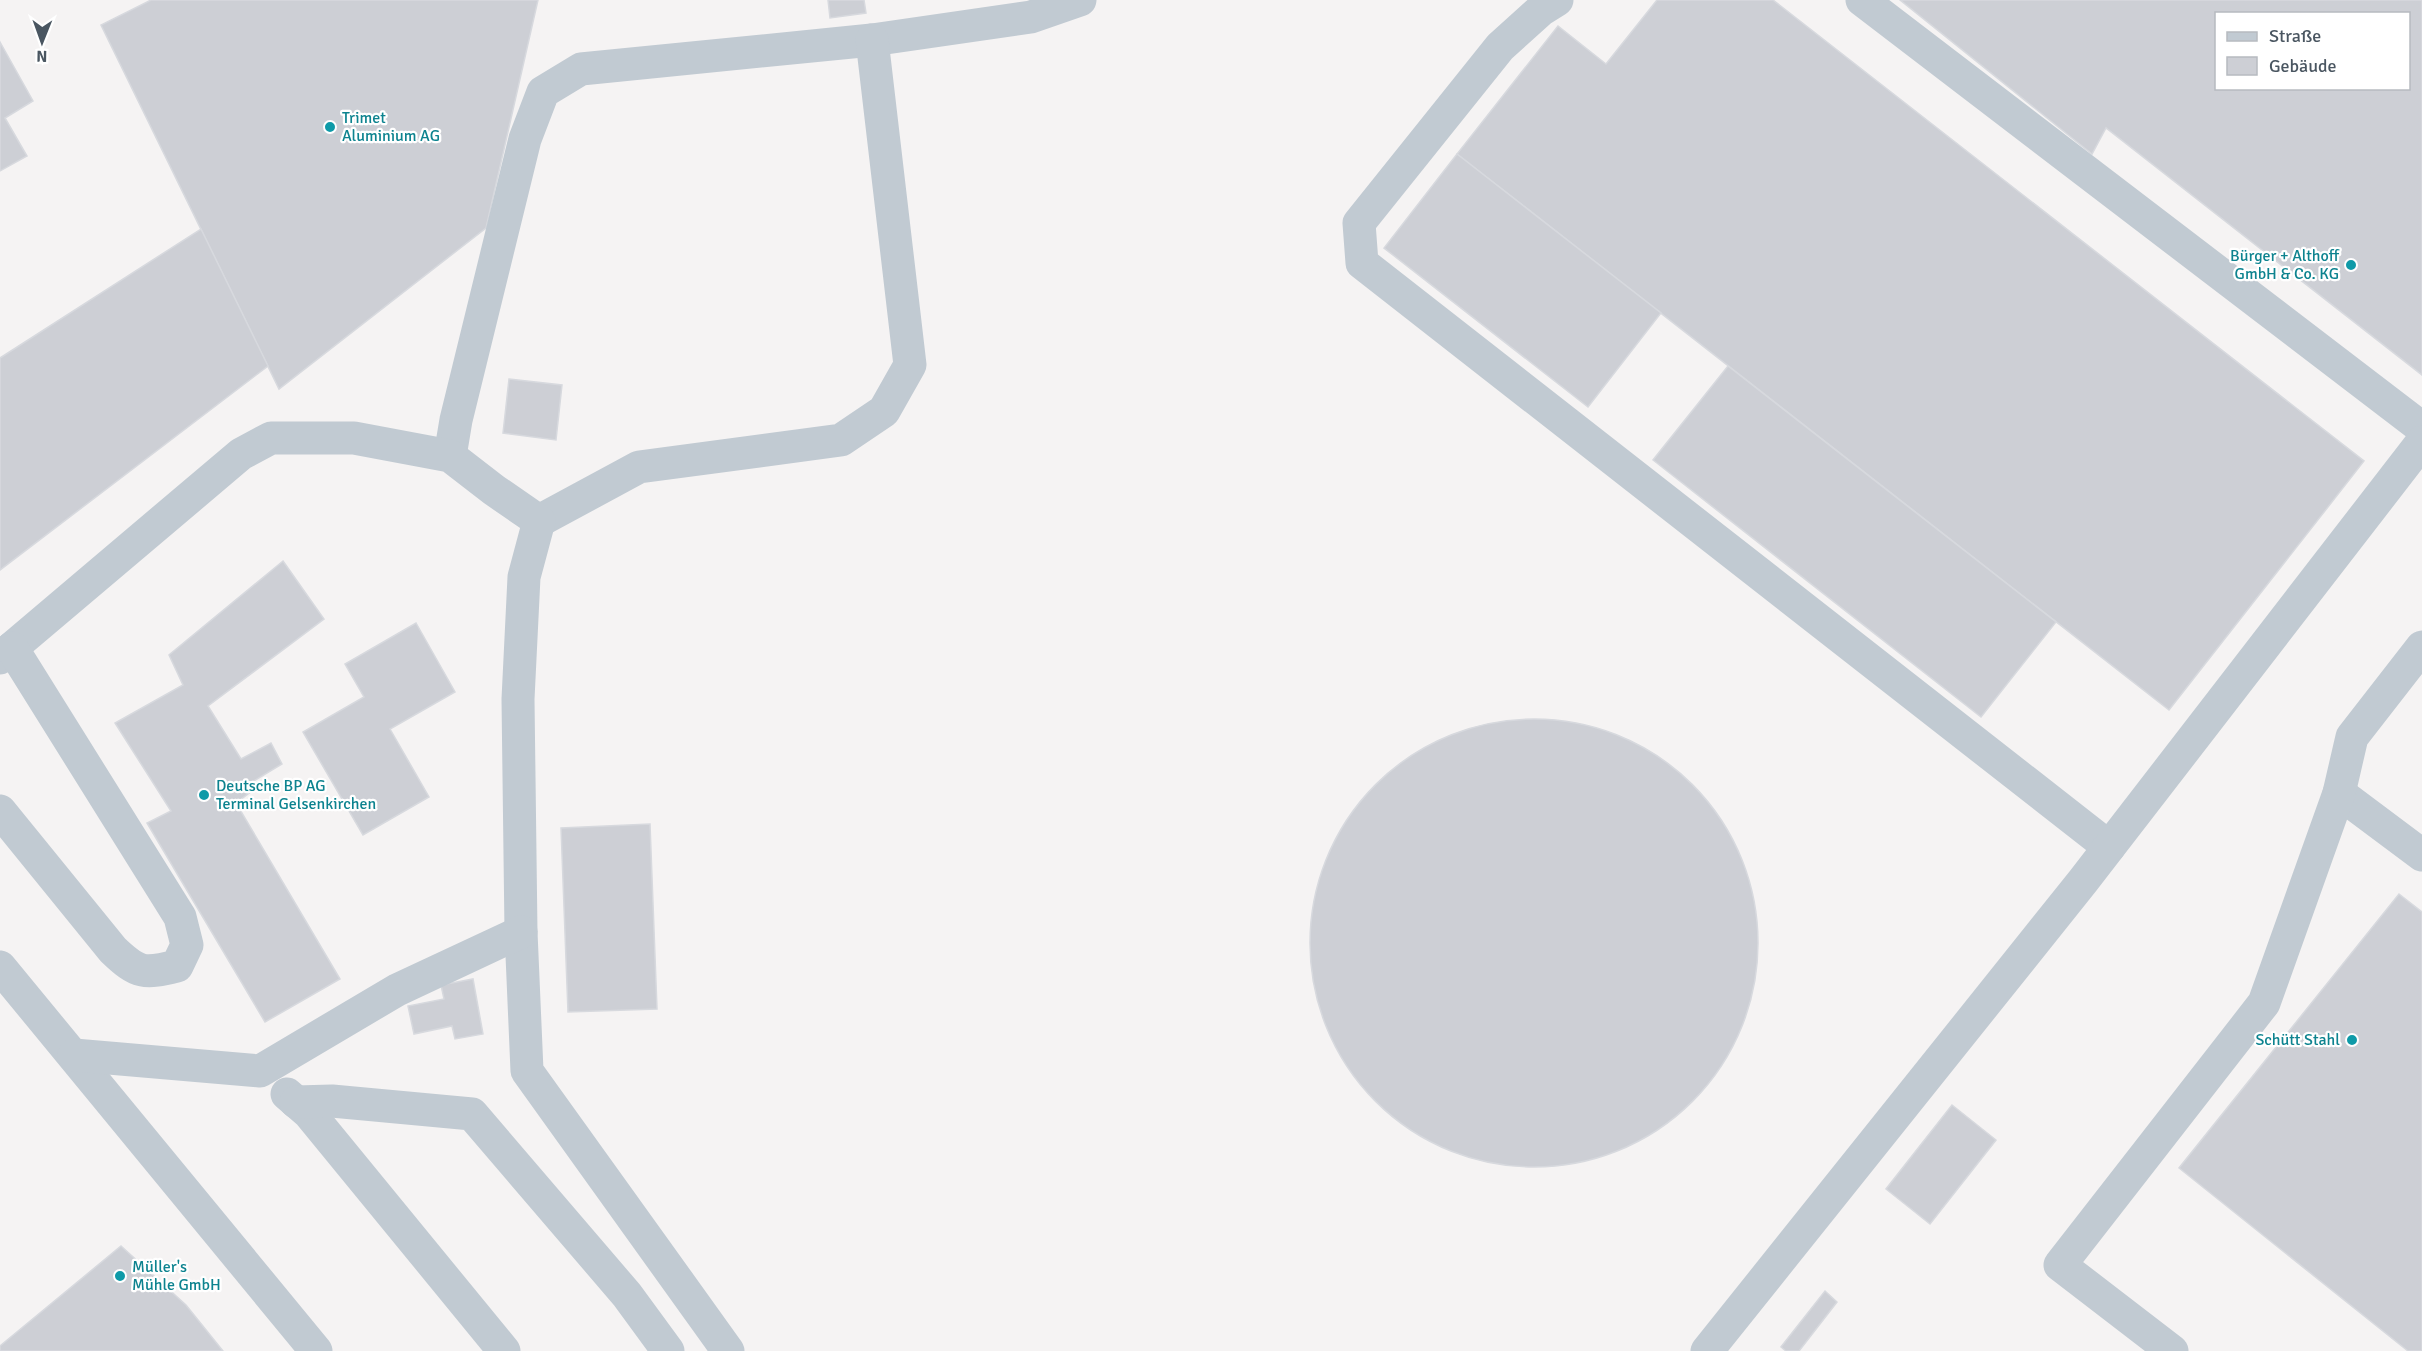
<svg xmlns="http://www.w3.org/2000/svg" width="2422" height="1351" font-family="Signika,sans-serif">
  <rect width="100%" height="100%" fill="#f5f3f3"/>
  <g fill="#cdcfd5" stroke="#d7d9de" stroke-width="1.5" fill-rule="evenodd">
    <path d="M 151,0 L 538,0 L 486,228 L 279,389 L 101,25 Z"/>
    <path d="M 828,0 L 864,0 L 866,13 L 830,18 Z"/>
    <path d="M 1657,0 L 1773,0 L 2364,461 L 2169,710 L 1457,154 L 1558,26 L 1606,64 Z"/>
    <path d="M 1900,0 L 2422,0 L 2422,375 L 2106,128 L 2092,154 ZM 2216,14 L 2408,14 L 2408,88 L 2216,88 Z"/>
    <path d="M 0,42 L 33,101 L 5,118 L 27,156 L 0,171 Z"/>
    <path d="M 1457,154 L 1661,313 L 1588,407 L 1384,248 Z"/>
    <path d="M 201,229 L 268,366 L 0,570 L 0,358 Z"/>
    <path d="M 1728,366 L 2056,622 L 1981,717 L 1653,460 Z"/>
    <path d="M 509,379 L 562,385 L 556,440 L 503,433 Z"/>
    <path d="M 283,561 L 324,619 L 208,706 L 241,759 L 271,743 L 282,764 L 252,782 L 256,788 L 236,803 L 340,979 L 265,1022 L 147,823 L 171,811 L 115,723 L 183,685 L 169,655 Z"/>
    <path d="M 416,623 L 455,692 L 390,729 L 429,797 L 363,835 L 303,732 L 364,697 L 345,664 Z"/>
    <circle cx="1534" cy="943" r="224"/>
    <path d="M 650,824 L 657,1009 L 568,1012 L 561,828 Z"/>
    <path d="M 2399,894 L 2422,912 L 2422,1351 L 2408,1351 L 2179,1168 Z"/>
    <path d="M 473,979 L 483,1034 L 455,1039 L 452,1026 L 414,1034 L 408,1006 L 444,999 L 441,985 Z"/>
    <path d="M 1952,1105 L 1996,1140 L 1930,1224 L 1886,1189 Z"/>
    <path d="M 121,1246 L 186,1305 L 223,1351 L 0,1351 L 0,1346 Z"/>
    <path d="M 1825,1291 L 1837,1302 L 1799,1351 L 1786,1351 L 1781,1347 Z"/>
  </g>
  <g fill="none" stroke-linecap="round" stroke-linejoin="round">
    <g stroke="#c1cad2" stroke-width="33">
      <path d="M 1557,0 L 1541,10 L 1500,47 L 1359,223 L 1362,263 L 2109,847"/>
      <path d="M 1862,0 L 2422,428"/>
      <path d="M 450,456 L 456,420 L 525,139 L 543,92 L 581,69 L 872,40 L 1031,17 L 1080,0"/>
      <path d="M 539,521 L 639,467 L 841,440 L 884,411 L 910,365 L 872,40"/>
      <path d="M 0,658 L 241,454 L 271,438 L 354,438 L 450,456 L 494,490 L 539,521 L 524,577 L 518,699 L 521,932 L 527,1071 L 728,1351"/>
      <path d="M 2339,793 L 2422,855"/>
      <path d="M 0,811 L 113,950 C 138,974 144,974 177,966 L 187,945 L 180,917 L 12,648"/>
      <path d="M 0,967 L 316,1351"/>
      <path d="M 74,1055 L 260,1071 L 397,990 L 521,932"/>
      <path d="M 287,1094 L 309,1113 L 504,1351"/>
      <path d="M 296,1102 L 332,1101 L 472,1114 L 627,1295 L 668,1351"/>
      <path d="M 1707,1351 L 2083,881 L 2422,442"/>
      <path d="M 2172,1351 L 2060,1265 L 2264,1003 L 2339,793 L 2352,737 L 2422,647"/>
    </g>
  </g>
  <g fill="#0f9aa8" stroke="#fff" stroke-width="2">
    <circle cx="330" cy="127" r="6"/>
    <circle cx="2351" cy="265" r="6"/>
    <circle cx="204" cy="795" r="6"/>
    <circle cx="2352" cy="1040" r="6"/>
    <circle cx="120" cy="1276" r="6"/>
  </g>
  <g text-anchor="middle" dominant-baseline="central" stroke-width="4.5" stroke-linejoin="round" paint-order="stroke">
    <g font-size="16" fill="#0d838f" stroke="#fff" text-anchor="start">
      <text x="342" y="118">Trimet<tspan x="342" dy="18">Aluminium AG</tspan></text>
      <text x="2339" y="256" text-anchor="end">Bürger + Althoff<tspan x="2339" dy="18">GmbH &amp; Co. KG</tspan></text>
      <text x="216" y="786">Deutsche BP AG<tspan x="216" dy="18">Terminal Gelsenkirchen</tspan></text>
      <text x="2340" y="1040" text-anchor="end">Schütt Stahl</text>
      <text x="132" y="1267">Müller's<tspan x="132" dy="18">Mühle GmbH</tspan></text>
    </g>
  </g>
  <rect x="2215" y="12" width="195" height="78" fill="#ffffff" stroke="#b7bbc0" stroke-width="1.5"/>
  <rect x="2227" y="32" width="30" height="9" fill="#c1cad2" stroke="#b7bbc0" stroke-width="1.5"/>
  <text x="2269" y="42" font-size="18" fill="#4a5661">Straße</text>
  <rect x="2227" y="57" width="30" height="18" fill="#cdcfd5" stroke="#b7bbc0" stroke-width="1.5"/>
  <text x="2269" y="72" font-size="18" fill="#4a5661">Gebäude</text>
  <g transform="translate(42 42) rotate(181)" stroke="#ffffff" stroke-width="4.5" paint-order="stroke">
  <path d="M0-4.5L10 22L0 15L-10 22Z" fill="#4a5661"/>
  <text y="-9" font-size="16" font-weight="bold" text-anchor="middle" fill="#4a5661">N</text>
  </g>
</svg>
